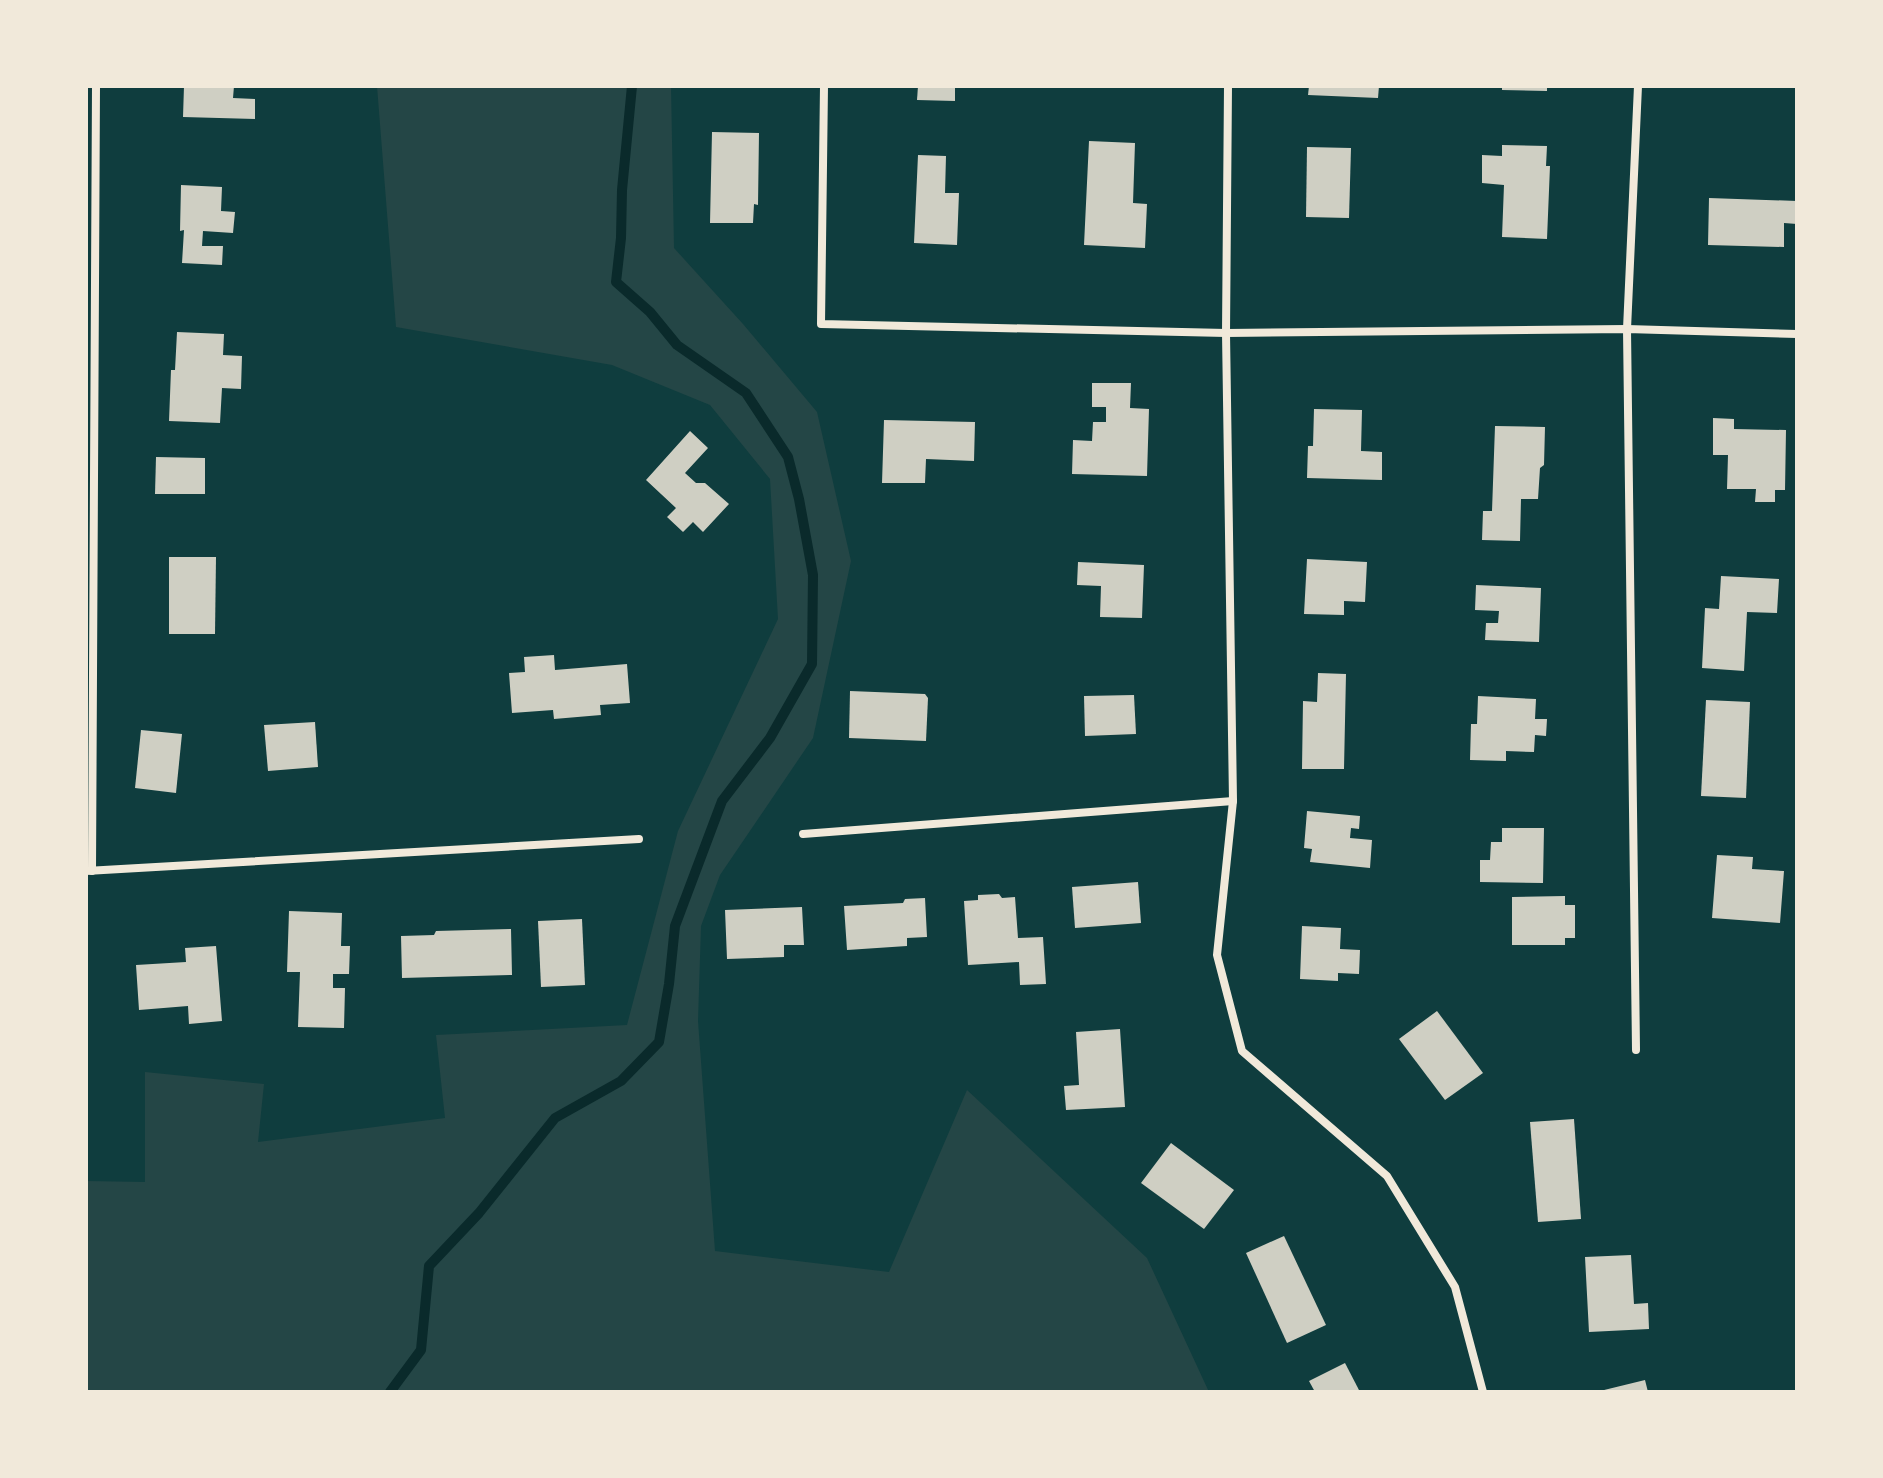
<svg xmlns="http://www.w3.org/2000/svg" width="1883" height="1478" font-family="Roboto,sans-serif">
  <rect width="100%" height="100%" fill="#0f3d3e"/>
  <path fill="#244646" d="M 377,86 L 671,86 L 674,248 L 743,324 L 817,412 L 851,561 L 813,738 L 720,875 L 701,926 L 698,1021 L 715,1251 L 889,1272 L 967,1090 L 1147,1258 L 1209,1392 L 86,1392 L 86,1181 L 145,1182 L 145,1072 L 264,1084 L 258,1142 L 445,1118 L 436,1035 L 627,1025 L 678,831 L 778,619 L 770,479 L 710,405 L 612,365 L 396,327 Z"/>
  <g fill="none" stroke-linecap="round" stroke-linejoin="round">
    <path stroke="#0a2a2b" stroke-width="10" d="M 390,1392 L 421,1350 L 429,1266 L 479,1213 L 555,1118 L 621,1081 L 659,1042 L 669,984 L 675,926 L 722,801 L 770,738 L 812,664 L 813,575 L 799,499 L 788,457 L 746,393 L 677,345 L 650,312 L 616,282 L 621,238 L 622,190 L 632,86"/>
  </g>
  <g fill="#cfcfc3">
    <path d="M 184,86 L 234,86 L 233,98 L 255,99 L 255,119 L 183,117 Z"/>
    <path d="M 918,86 L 955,86 L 955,101 L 917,100 Z"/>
    <path d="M 1309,86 L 1379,86 L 1378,98 L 1308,95 Z"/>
    <path d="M 1502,86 L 1547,86 L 1547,91 L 1502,90 Z"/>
    <path d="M 712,132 L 759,133 L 758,205 L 754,204 L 753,223 L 710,223 Z"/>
    <path d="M 1089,141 L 1135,143 L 1133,203 L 1147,204 L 1145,248 L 1084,245 Z"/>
    <path d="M 1502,145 L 1547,146 L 1546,166 L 1550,166 L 1547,239 L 1502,237 L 1504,185 L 1482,183 L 1482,155 L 1502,156 Z"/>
    <path d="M 1307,147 L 1351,148 L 1349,218 L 1306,217 Z"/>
    <path d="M 918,155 L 946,156 L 945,193 L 959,193 L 957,245 L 914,243 Z"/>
    <path d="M 181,185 L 222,187 L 221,211 L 235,212 L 233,233 L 203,231 L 202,246 L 223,246 L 222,265 L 182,263 L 184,230 L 180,231 Z"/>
    <path d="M 1709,198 L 1797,201 L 1797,224 L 1784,223 L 1784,247 L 1708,245 Z"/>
    <path d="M 177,332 L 224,334 L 223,355 L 242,356 L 241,389 L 222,388 L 220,423 L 169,421 L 171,370 L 175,370 Z"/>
    <path d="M 1092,383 L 1131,383 L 1130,408 L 1149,409 L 1147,476 L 1072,474 L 1073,440 L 1092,441 L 1093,422 L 1106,422 L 1106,407 L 1092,407 Z"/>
    <path d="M 1314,409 L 1362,410 L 1361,451 L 1382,452 L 1382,480 L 1307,478 L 1308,446 L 1313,446 Z"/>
    <path d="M 1713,418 L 1734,419 L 1734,429 L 1786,430 L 1785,490 L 1775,490 L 1775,502 L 1755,502 L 1756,489 L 1727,489 L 1728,455 L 1713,455 Z"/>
    <path d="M 884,420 L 975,422 L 974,461 L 926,459 L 925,483 L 882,483 Z"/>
    <path d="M 1495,426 L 1545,427 L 1544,465 L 1540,468 L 1538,499 L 1521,499 L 1520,541 L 1482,540 L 1483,511 L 1492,511 Z"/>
    <path d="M 690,431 L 708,448 L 685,473 L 696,483 L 705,483 L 729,504 L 703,532 L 693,522 L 683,532 L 667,517 L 676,508 L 646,480 Z"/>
    <path d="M 156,457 L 205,458 L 205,494 L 155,494 Z"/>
    <path d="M 169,557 L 216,557 L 215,634 L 169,634 Z"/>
    <path d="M 1307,559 L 1367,562 L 1365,602 L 1344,601 L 1344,615 L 1304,614 Z"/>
    <path d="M 1078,562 L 1144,565 L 1142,618 L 1100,617 L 1101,586 L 1077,585 Z"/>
    <path d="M 1721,576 L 1779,579 L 1777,613 L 1747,612 L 1744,671 L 1702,668 L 1705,608 L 1719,609 Z"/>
    <path d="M 1476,585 L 1541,588 L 1539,642 L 1485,640 L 1486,623 L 1498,623 L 1499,611 L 1475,610 Z"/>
    <path d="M 554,655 L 555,670 L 627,664 L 630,703 L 600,705 L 601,715 L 554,719 L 553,710 L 512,713 L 509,673 L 525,672 L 524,657 Z"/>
    <path d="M 1318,673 L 1346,674 L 1344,769 L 1302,769 L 1303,701 L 1317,702 Z"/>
    <path d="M 850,691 L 925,694 L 928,698 L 926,741 L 849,738 Z"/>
    <path d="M 1134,695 L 1136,734 L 1085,736 L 1084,696 Z"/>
    <path d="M 1478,696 L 1536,699 L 1535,719 L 1547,719 L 1546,736 L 1535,735 L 1534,752 L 1506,751 L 1506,761 L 1470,760 L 1471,724 L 1477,724 Z"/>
    <path d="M 1706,700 L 1750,702 L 1746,798 L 1701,796 Z"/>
    <path d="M 315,722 L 318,767 L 268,771 L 264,725 Z"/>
    <path d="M 141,730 L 182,734 L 176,793 L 135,788 Z"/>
    <path d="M 1307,811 L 1360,816 L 1359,829 L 1351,828 L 1350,838 L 1372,840 L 1370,868 L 1310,862 L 1312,849 L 1304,848 Z"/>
    <path d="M 1502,828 L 1544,828 L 1543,883 L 1480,882 L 1480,860 L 1490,860 L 1491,842 L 1502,842 Z"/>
    <path d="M 1717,855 L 1753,857 L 1752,869 L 1784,871 L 1780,923 L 1712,918 Z"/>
    <path d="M 1138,882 L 1141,923 L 1075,928 L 1072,887 Z"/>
    <path d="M 999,894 L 1002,898 L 1015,897 L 1018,938 L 1043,937 L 1046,984 L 1020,985 L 1019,962 L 968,965 L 964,901 L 978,900 L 978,895 Z"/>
    <path d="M 1565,896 L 1565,905 L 1575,905 L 1575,938 L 1565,938 L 1565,945 L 1512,945 L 1512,897 Z"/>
    <path d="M 925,898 L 927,937 L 907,938 L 907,946 L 847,950 L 844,906 L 903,903 L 905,899 Z"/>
    <path d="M 802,907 L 804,945 L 784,945 L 784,957 L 727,959 L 725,910 Z"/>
    <path d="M 289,911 L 342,913 L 341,946 L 350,946 L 349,974 L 333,974 L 333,988 L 345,988 L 344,1028 L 298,1027 L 300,972 L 287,972 Z"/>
    <path d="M 582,919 L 585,985 L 541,987 L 538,921 Z"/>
    <path d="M 1302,926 L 1341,928 L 1340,949 L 1360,950 L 1359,974 L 1338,973 L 1338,981 L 1300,979 Z"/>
    <path d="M 511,929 L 512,975 L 402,978 L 401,936 L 434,935 L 436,931 Z"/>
    <path d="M 216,946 L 222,1021 L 189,1024 L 188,1006 L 139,1010 L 136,965 L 186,962 L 185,948 Z"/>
    <path d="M 1437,1011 L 1483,1073 L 1445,1100 L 1399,1039 Z"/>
    <path d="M 1120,1029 L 1125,1107 L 1066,1110 L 1064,1086 L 1079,1085 L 1076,1032 Z"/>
    <path d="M 1574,1119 L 1581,1219 L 1538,1222 L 1530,1122 Z"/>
    <path d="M 1171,1143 L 1234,1190 L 1204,1229 L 1141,1183 Z"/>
    <path d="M 1284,1236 L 1326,1325 L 1287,1343 L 1246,1253 Z"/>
    <path d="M 1631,1255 L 1634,1304 L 1648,1303 L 1649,1329 L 1589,1332 L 1585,1257 Z"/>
    <path d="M 1345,1363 L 1360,1392 L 1315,1392 L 1309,1381 Z"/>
    <path d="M 1645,1380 L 1648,1392 L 1600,1392 L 1600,1391 Z"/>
  </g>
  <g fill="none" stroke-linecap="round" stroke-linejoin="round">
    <g stroke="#f1e9da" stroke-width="8">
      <path d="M 824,86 L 821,324 L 1226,333 L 1627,329 L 1797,334"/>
      <path d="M 1228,86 L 1226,333 L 1233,801 L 1217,955 L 1242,1051 L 1387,1176 L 1455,1287 L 1483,1392"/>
      <path d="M 803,834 L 1233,801"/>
      <path d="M 86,871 L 639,839"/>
      <path d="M 92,871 L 96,86"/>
      <path d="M 1636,1050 L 1627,329 L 1638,86"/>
    </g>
  </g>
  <rect width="1883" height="1478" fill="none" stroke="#f1e9da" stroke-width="176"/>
</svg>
